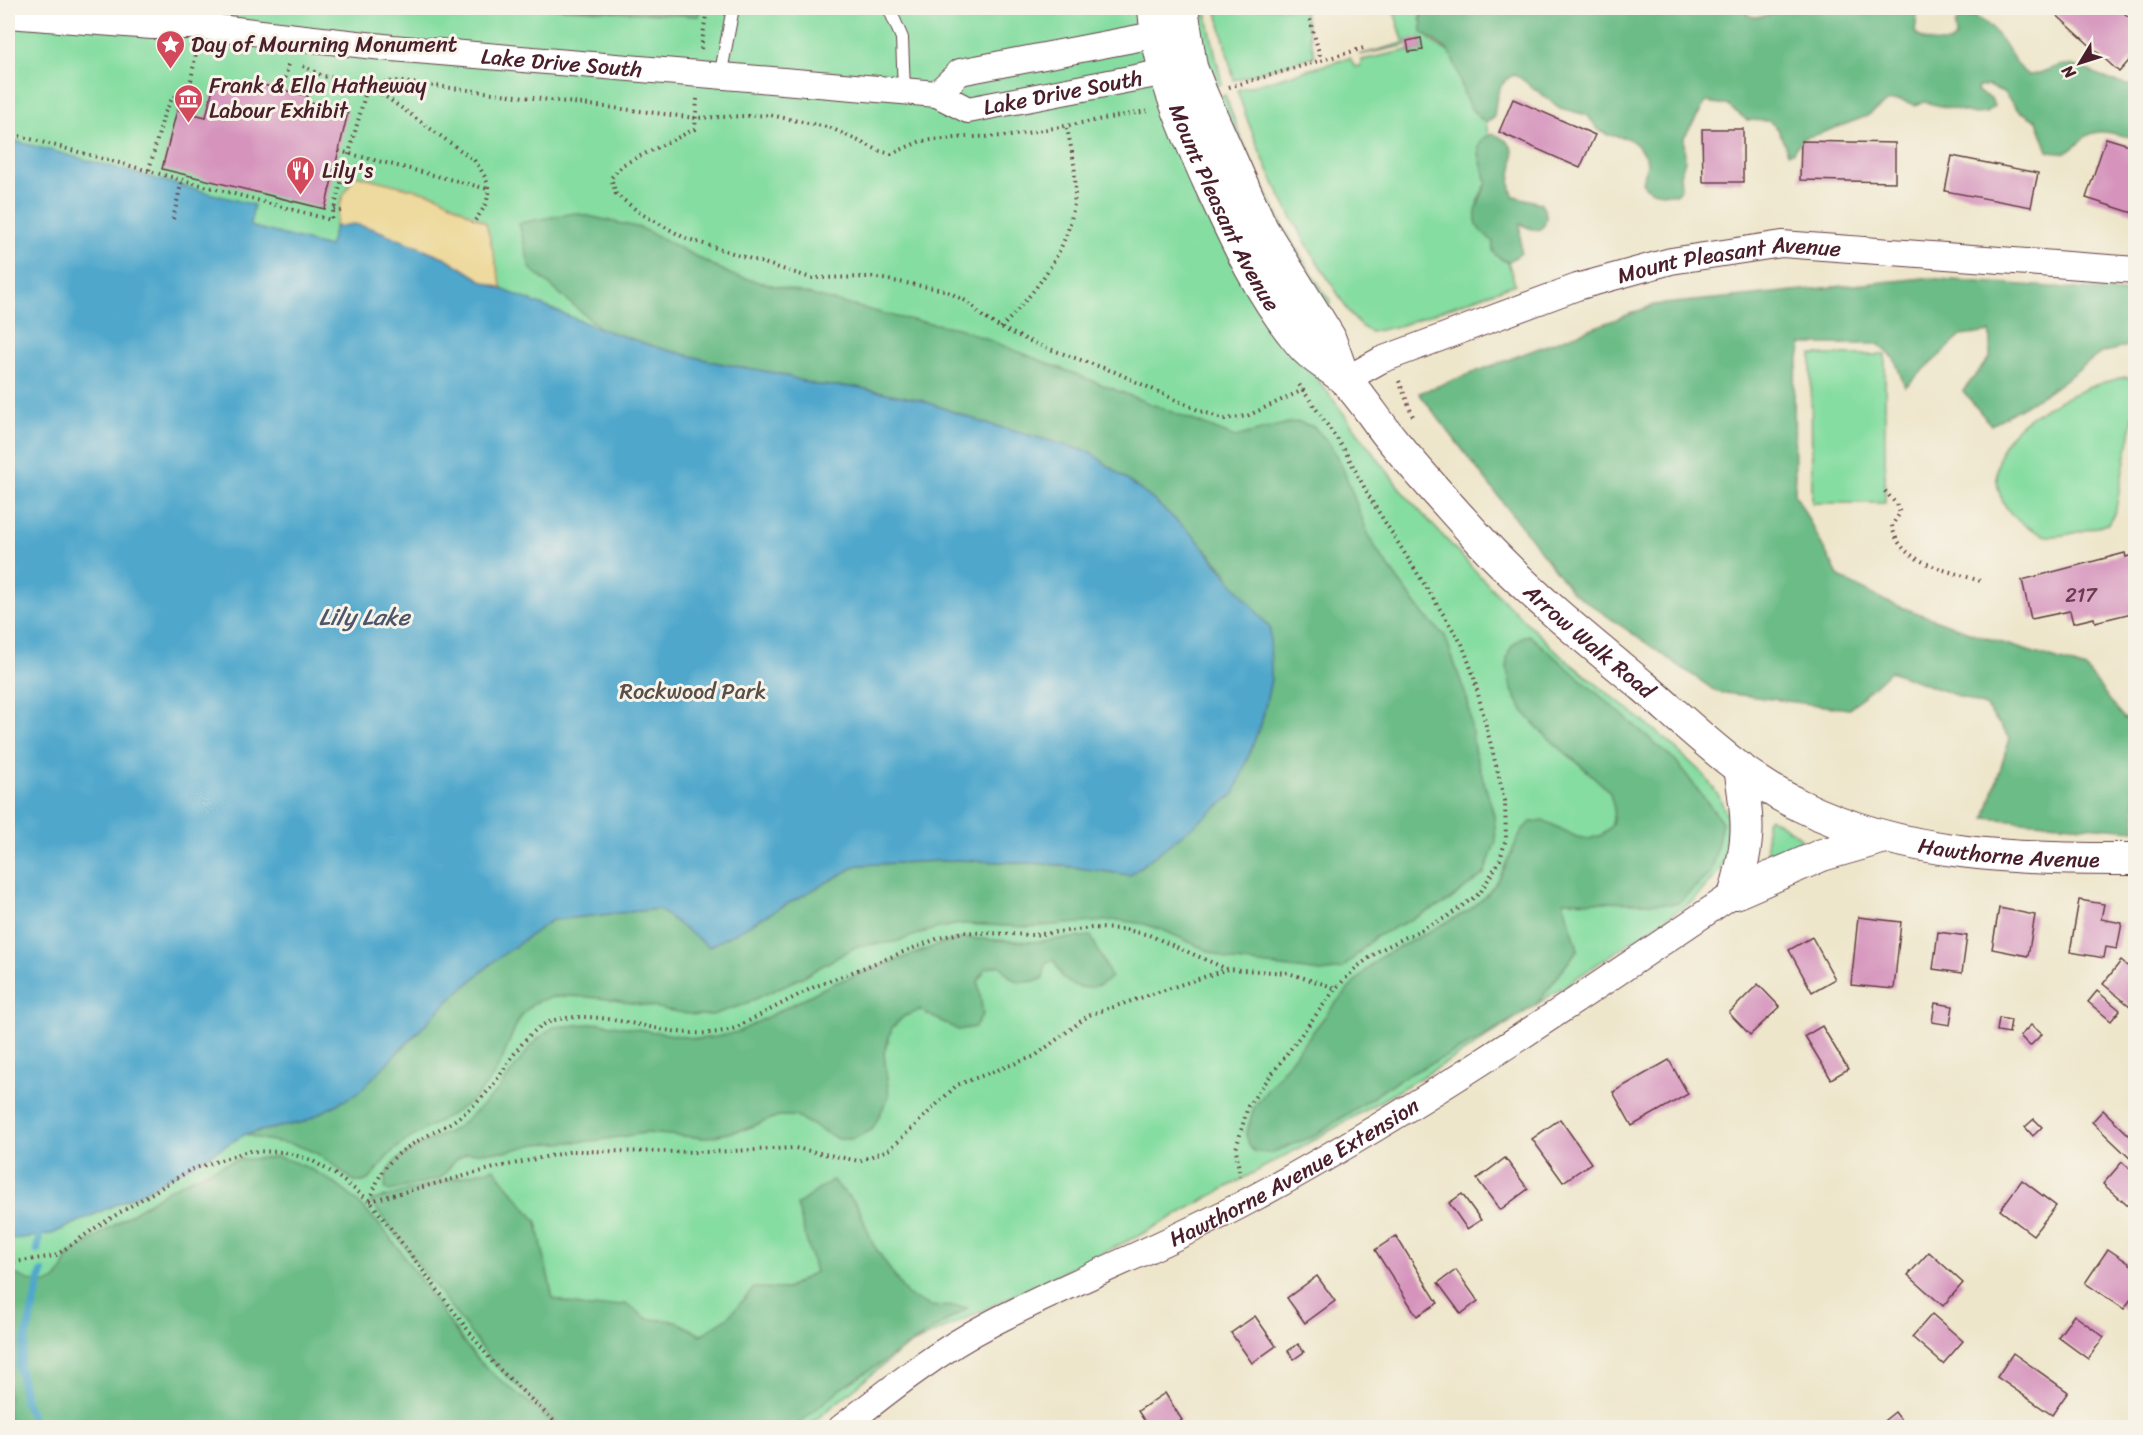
<svg xmlns="http://www.w3.org/2000/svg" width="2143" height="1435" font-family="Sriracha,sans-serif">
  <rect width="100%" height="100%" fill="#f7f3e8"/>
  <filter id="ink" filterUnits="userSpaceOnUse"><feTurbulence type="fractalNoise" baseFrequency=".0167" numOctaves="2"/><feDisplacementMap in="SourceGraphic" scale="12" xChannelSelector="R" yChannelSelector="G"/><feConvolveMatrix kernelMatrix="1 2 1 2 8 2 1 2 1" color-interpolation-filters="sRGB"/></filter>
  <filter id="wash" filterUnits="userSpaceOnUse"><feTurbulence type="fractalNoise" baseFrequency=".008" numOctaves="4" result="noise"/><feDisplacementMap in="SourceGraphic" scale="24" xChannelSelector="R" yChannelSelector="G"/><feGaussianBlur stdDeviation="1.35" result="paint"/><feColorMatrix in="noise" values="0 0 0 0 0 0 0 0 0 0 0 0 0 0 0 0 0 1.4 0 .05"/><feComposite in="paint" operator="in"/></filter>
  <g filter="url(#wash)">
    <rect width="100%" height="100%" fill="#eee6cb"/>
    <g fill="#85dda1" stroke="#687e66" stroke-width="1.5">
      <path d="M 8,8 L 1146,8 L 1276,324 L 1405,495 L 1493,590 L 1561,656 L 1663,737 L 1704,775 L 1719,796 L 1727,816 L 1726,854 L 1720,870 L 1693,901 L 1466,1051 L 1317,1138 L 1138,1236 L 904,1348 L 807,1427 L 8,1427 Z"/>
      <path d="M 1193,8 L 1205,8 L 1222,84 L 1212,87 Z"/>
      <path d="M 1216,8 L 1303,8 L 1315,56 L 1234,80 Z"/>
      <path d="M 1393,8 L 1421,8 L 1420,19 L 1431,41 L 1450,53 L 1479,118 L 1486,122 L 1488,135 C 1473,152 1485,166 1487,183 L 1478,199 L 1477,226 C 1481,232 1489,234 1492,240 C 1497,252 1493,257 1508,262 L 1515,284 L 1399,326 L 1371,332 C 1354,325 1345,305 1336,291 C 1294,228 1260,162 1237,90 L 1350,58 L 1355,67 L 1360,66 L 1362,60 L 1409,50 L 1409,52 L 1423,50 L 1421,38 L 1407,41 L 1408,45 L 1359,55 L 1404,43 Z"/>
      <path d="M 1225,95 C 1251,169 1285,237 1330,301 L 1329,310 L 1315,301 L 1215,99 Z"/>
      <path d="M 1811,355 L 1885,355 L 1885,503 L 1812,503 Z"/>
      <path d="M 2126,377 L 2135,381 L 2135,407 L 2115,514 L 2108,524 C 2090,528 2067,537 2049,536 C 2043,536 2037,532 2032,529 C 1996,513 1986,469 2009,437 C 2028,411 2094,382 2126,377 Z"/>
      <path d="M 1769,817 L 1797,834 L 1806,845 L 1767,856 L 1766,821 Z"/>
    </g>
    <g fill="#6cbc87" stroke="#5b6e59" stroke-width="1.5">
      <path d="M 551,8 L 701,8 L 698,16 Z"/>
      <path d="M 1421,8 L 1750,8 L 1747,15 L 1755,17 L 1768,15 L 1784,8 L 1911,8 L 1917,16 L 1915,32 C 1924,43 1936,43 1950,43 L 1956,36 L 1955,25 L 1960,16 C 1993,10 2007,57 2027,75 C 2042,76 2053,64 2068,65 C 2093,68 2107,84 2135,86 L 2135,137 C 2123,138 2110,130 2098,132 C 2074,135 2078,160 2048,151 L 2037,121 L 2017,109 L 2003,92 L 1989,86 L 1978,87 L 1977,92 L 1991,98 L 1994,106 L 1986,113 L 1975,114 L 1924,102 L 1915,105 L 1901,100 L 1888,101 L 1867,116 L 1819,134 L 1803,138 L 1793,152 L 1788,153 L 1778,129 L 1769,121 L 1747,120 L 1727,105 L 1706,102 L 1684,137 L 1685,161 L 1680,175 L 1681,188 L 1676,194 C 1660,192 1652,195 1642,182 L 1647,165 L 1646,157 L 1637,145 L 1628,138 L 1608,135 L 1599,130 L 1587,115 L 1560,108 L 1515,74 C 1496,83 1496,99 1494,118 L 1486,122 C 1459,106 1464,80 1451,55 C 1445,44 1430,40 1422,32 Z"/>
      <path d="M 1493,134 C 1533,148 1500,174 1514,196 L 1540,203 C 1547,212 1549,220 1541,229 L 1534,230 L 1520,224 L 1521,253 L 1508,262 C 1498,258 1491,254 1493,242 C 1489,237 1486,236 1482,232 C 1468,219 1481,196 1487,183 C 1485,168 1466,140 1493,134 Z"/>
      <path d="M 575,213 L 641,228 L 732,275 L 901,318 L 958,328 L 1235,437 L 1288,423 L 1299,422 L 1314,427 L 1329,443 L 1342,466 L 1369,537 L 1380,555 L 1424,615 L 1445,636 L 1468,702 L 1474,749 L 1494,815 L 1496,841 L 1484,874 L 1447,902 L 1375,937 L 1342,969 L 1321,972 L 1229,960 L 1165,931 L 1144,924 L 1118,920 L 1029,927 L 960,924 L 934,929 L 895,942 L 857,946 L 806,975 L 745,1004 L 712,1015 L 695,1015 C 655,1009 583,989 545,999 C 516,1006 512,1041 500,1064 C 473,1118 426,1119 389,1155 C 378,1166 373,1185 356,1182 C 340,1172 327,1157 309,1150 C 288,1140 269,1144 246,1134 L 304,1122 L 399,1052 L 446,1003 L 494,961 L 552,920 L 659,909 L 709,947 L 858,865 L 957,860 L 1050,864 L 1130,875 L 1233,794 L 1262,721 L 1271,679 L 1227,573 L 1195,537 L 1152,499 L 1090,452 L 981,422 L 921,400 L 856,387 L 816,385 L 776,373 L 718,363 L 659,348 L 601,329 L 530,268 L 519,223 Z"/>
      <path d="M 1924,278 L 2135,293 L 2135,344 L 2101,353 L 2049,391 L 1991,425 L 1963,391 L 1990,357 L 1990,332 L 1961,336 L 1905,387 L 1894,358 L 1878,344 L 1802,344 L 1794,382 L 1795,494 L 1839,577 L 1885,601 L 1980,636 L 2086,669 L 2124,719 L 2135,716 L 2135,830 L 1985,818 L 2010,738 L 1985,706 L 1890,671 L 1849,709 L 1717,692 L 1571,591 L 1419,393 L 1654,305 Z"/>
      <path d="M 1529,635 L 1676,761 L 1722,822 L 1712,871 L 1677,904 L 1563,901 L 1578,949 L 1537,1004 L 1482,1038 L 1400,1079 L 1314,1136 L 1271,1153 L 1255,1152 L 1250,1147 L 1246,1135 L 1254,1107 L 1333,1006 L 1368,968 L 1382,956 L 1468,911 L 1486,896 L 1499,879 L 1522,830 L 1531,822 L 1543,820 L 1577,837 L 1589,839 L 1602,835 L 1612,825 L 1614,809 L 1610,793 C 1575,753 1510,724 1507,666 C 1506,649 1514,640 1529,635 Z"/>
      <path d="M 1091,936 L 1111,977 C 1098,990 1078,992 1063,978 C 1059,974 1057,965 1054,960 L 1046,962 L 1043,979 C 1021,985 1013,984 1000,965 L 985,969 L 978,982 L 983,1014 L 975,1027 L 958,1030 L 920,1010 L 903,1017 L 892,1028 L 884,1053 L 889,1096 L 872,1130 L 853,1139 L 838,1139 L 795,1116 L 778,1116 L 746,1129 L 705,1138 L 645,1133 L 593,1141 L 536,1144 L 508,1151 L 467,1153 L 455,1160 L 441,1178 L 390,1191 L 385,1189 L 386,1175 L 395,1161 L 424,1143 L 455,1129 L 475,1112 L 498,1090 L 535,1041 L 554,1027 L 600,1023 L 698,1039 L 716,1037 L 738,1032 L 832,984 L 941,944 L 964,938 L 1031,942 Z"/>
      <path d="M 278,1157 C 373,1182 413,1277 468,1348 C 493,1380 530,1399 557,1427 L 8,1427 L 8,1272 C 22,1275 43,1292 57,1278 C 63,1272 65,1260 71,1253 L 168,1190 L 205,1172 L 236,1160 Z"/>
      <path d="M 494,1168 L 537,1222 L 553,1299 L 589,1308 L 626,1304 L 648,1319 L 676,1321 L 701,1335 L 728,1317 L 754,1288 L 787,1289 L 815,1272 L 797,1205 L 832,1180 L 858,1206 L 873,1244 L 907,1295 L 930,1306 L 969,1307 L 840,1389 L 795,1427 L 561,1427 L 493,1363 L 370,1201 Z"/>
    </g>
    <path fill="#eeda9e" stroke="#9c7c64" stroke-width="1.5" d="M 355,175 L 437,195 L 486,223 L 502,288 L 484,282 L 446,258 L 374,229 L 335,227 L 342,198 Z"/>
    <path fill="#4fa7cc" stroke="#4c637c" stroke-width="1.5" d="M 8,139 L 254,205 L 250,226 L 329,247 L 335,227 L 354,224 L 374,229 L 446,258 L 484,282 L 601,329 L 659,348 L 718,363 L 776,373 L 816,385 L 856,387 L 921,400 L 981,422 L 1090,452 L 1152,499 L 1195,537 L 1270,628 L 1271,679 L 1262,721 L 1234,794 L 1130,875 L 1050,864 L 957,860 L 858,865 L 709,947 L 658,909 L 552,920 L 494,961 L 446,1003 L 358,1093 L 304,1122 L 246,1134 L 145,1191 L 52,1234 L 8,1240 Z"/>
    <g fill="none" stroke-linecap="round" stroke-linejoin="round">
      <g stroke="#4fa7cc" stroke-width="8">
        <path d="M 37,1250 L 39,1237"/>
        <path d="M 36,1428 L 25,1401 L 19,1366 L 42,1272"/>
      </g>
    </g>
    <g id="blocks">
      <g fill="#d694bd">
        <path d="M 2049,8 L 2118,8 L 2136,23 L 2136,53 L 2119,72 Z"/>
        <path d="M 1421,38 L 1423,50 L 1409,52 L 1407,41 Z"/>
        <path d="M 215,79 L 258,90 L 259,84 L 283,90 L 308,96 L 307,102 L 348,112 L 325,209 L 162,169 L 177,110 L 206,117 Z"/>
        <path d="M 1513,99 L 1595,135 L 1580,168 L 1499,132 Z"/>
        <path d="M 1702,129 L 1743,129 L 1743,182 L 1703,182 Z"/>
        <path d="M 2106,138 L 2136,147 L 2136,206 L 2133,213 L 2086,198 Z"/>
        <path d="M 1801,141 L 1895,143 L 1895,182 L 1800,180 Z"/>
        <path d="M 1952,156 L 2038,173 L 2031,207 L 1945,191 Z"/>
        <path d="M 2125,553 L 2126,557 L 2136,554 L 2136,612 L 2095,622 L 2094,618 L 2073,623 L 2070,611 L 2031,619 L 2022,580 Z"/>
        <path d="M 2079,900 L 2104,904 L 2101,919 L 2122,923 L 2117,949 L 2106,947 L 2104,958 L 2070,952 Z"/>
        <path d="M 1999,908 L 2035,915 L 2028,956 L 1992,949 Z"/>
        <path d="M 1858,917 L 1901,922 L 1894,989 L 1851,985 Z"/>
        <path d="M 1938,932 L 1967,936 L 1962,973 L 1933,969 Z"/>
        <path d="M 1812,937 L 1835,979 L 1812,992 L 1789,950 Z"/>
        <path d="M 2121,961 L 2136,973 L 2136,1011 L 2103,984 Z"/>
        <path d="M 1758,984 L 1780,1007 L 1750,1035 L 1729,1013 Z"/>
        <path d="M 2097,991 L 2120,1010 L 2111,1021 L 2088,1002 Z"/>
        <path d="M 1935,1003 L 1953,1006 L 1950,1025 L 1932,1022 Z"/>
        <path d="M 1999,1018 L 2011,1020 L 2009,1033 L 1997,1031 Z"/>
        <path d="M 2031,1025 L 2042,1034 L 2030,1046 L 2020,1036 Z"/>
        <path d="M 1822,1026 L 1848,1069 L 1831,1079 L 1805,1036 Z"/>
        <path d="M 1669,1060 L 1688,1094 L 1632,1126 L 1613,1092 Z"/>
        <path d="M 2103,1110 L 2130,1136 L 2136,1131 L 2136,1164 L 2092,1122 Z"/>
        <path d="M 1560,1119 L 1591,1163 L 1563,1182 L 1532,1139 Z"/>
        <path d="M 2034,1119 L 2042,1127 L 2033,1136 L 2025,1127 Z"/>
        <path d="M 1505,1158 L 1528,1189 L 1500,1210 L 1477,1179 Z"/>
        <path d="M 2122,1162 L 2136,1174 L 2136,1197 L 2128,1206 L 2103,1184 Z"/>
        <path d="M 2022,1180 L 2056,1206 L 2033,1235 L 2000,1210 Z"/>
        <path d="M 1462,1194 L 1481,1220 L 1467,1229 L 1449,1203 Z"/>
        <path d="M 1396,1236 L 1438,1303 L 1417,1316 L 1375,1250 Z"/>
        <path d="M 2108,1249 L 2136,1268 L 2136,1292 L 2124,1309 L 2085,1283 Z"/>
        <path d="M 1929,1252 L 1963,1283 L 1943,1306 L 1908,1275 Z"/>
        <path d="M 1456,1270 L 1478,1301 L 1461,1314 L 1438,1283 Z"/>
        <path d="M 1317,1276 L 1335,1301 L 1305,1323 L 1287,1298 Z"/>
        <path d="M 1932,1314 L 1963,1341 L 1943,1364 L 1912,1337 Z"/>
        <path d="M 2074,1315 L 2104,1337 L 2088,1359 L 2058,1337 Z"/>
        <path d="M 1255,1316 L 1276,1346 L 1252,1363 L 1231,1333 Z"/>
        <path d="M 1298,1344 L 1304,1352 L 1294,1359 L 1288,1351 Z"/>
        <path d="M 2013,1353 L 2068,1392 L 2052,1415 L 1997,1377 Z"/>
        <path d="M 1165,1393 L 1182,1420 L 1171,1428 L 1149,1428 L 1138,1411 Z"/>
        <path d="M 1895,1412 L 1907,1428 L 1884,1428 L 1880,1424 Z"/>
      </g>
    </g>
  </g>
  <g filter="url(#ink)">
    <use href="#blocks" fill-opacity="0" stroke="#633d43" stroke-width="1.5"/>
    <g fill="none" stroke-linecap="round" stroke-linejoin="round">
      <defs>
        <g id="service">
          <path d="M 889,8 L 902,38 L 904,91"/>
          <path d="M 720,77 L 733,8"/>
        </g>
        <g id="minor">
          <path id="s1" d="M 8,15 L 152,26 L 201,26 L 392,48 L 937,94"/>
          <path id="s2" d="M 1175,31 L 960,72 L 937,94 L 968,110 L 1182,69"/>
          <path id="s3" d="M 1345,380 L 1381,360 L 1577,287 L 1671,261 L 1782,244 L 2136,270"/>
          <path id="s4" d="M 841,1428 C 889,1390 938,1351 992,1323 C 1077,1279 1168,1245 1252,1199 C 1420,1108 1577,1000 1735,893"/>
        </g>
        <g id="tertiary">
          <path id="s5" d="M 1154,8 C 1158,70 1183,124 1208,180 C 1234,237 1261,297 1302,345 C 1313,359 1332,367 1345,380 C 1363,398 1376,421 1393,441 C 1421,475 1451,508 1481,541 C 1530,594 1587,640 1643,686 C 1692,728 1740,777 1799,805 C 1902,856 2023,860 2136,859"/>
          <path d="M 1182,8 L 1191,67 L 1202,95 L 1262,229 L 1329,337 L 1344,379"/>
          <path d="M 1735,893 L 1822,855 L 1885,837"/>
          <path d="M 1735,893 C 1750,840 1749,822 1740,768"/>
        </g>
      </defs>
      <use href="#service" stroke="#633d43" stroke-width="14"/>
      <use href="#minor" stroke="#633d43" stroke-width="28"/>
      <use href="#tertiary" stroke="#633d43" stroke-width="34"/>
      <g stroke="#633d43" stroke-width="4" stroke-dasharray="1.5 4.5" stroke-linecap="butt">
        <path d="M 1307,8 L 1321,60"/>
        <path d="M 701,49 L 707,8"/>
        <path d="M 303,66 L 323,76 L 368,84 L 395,81 L 696,118 L 770,115 L 831,128 L 880,151 L 891,154 L 921,141 L 967,137"/>
        <path d="M 1229,87 L 1364,48"/>
        <path d="M 283,90 L 289,61"/>
        <path d="M 697,99 L 695,129 L 622,165 L 611,178 L 616,194 L 640,213 L 685,238 L 811,278 L 872,277 L 944,290 L 968,302 L 983,317 L 1001,328 L 1041,346 L 1115,372 L 1200,411 L 1225,419 L 1247,416 L 1303,390"/>
        <path d="M 8,133 L 331,220 L 368,84 L 474,160 C 494,186 493,199 472,224"/>
        <path d="M 974,137 L 1010,136 L 1147,111"/>
        <path d="M 339,151 L 488,189"/>
        <path d="M 149,170 L 164,114 L 172,99 L 185,89 L 191,80 L 196,52"/>
        <path d="M 334,209 L 343,212"/>
        <path d="M 173,219 L 182,180"/>
        <path d="M 1001,328 C 1041,285 1078,241 1075,178 C 1075,161 1070,144 1067,128"/>
        <path d="M 1399,381 L 1414,419"/>
        <path d="M 1885,491 L 1897,505 L 1900,513 L 1892,525 C 1898,564 1949,570 1980,581"/>
        <path d="M 1240,1177 L 1236,1149 L 1248,1106 L 1336,988 L 1357,967 L 1380,950 L 1447,917 L 1480,893 L 1500,860 L 1506,838 L 1505,801 L 1473,674 L 1462,644 L 1371,500 L 1344,449 L 1298,383"/>
        <path d="M 370,1200 C 374,1190 377,1180 383,1171 C 398,1148 423,1139 445,1126 C 463,1116 480,1101 493,1085 C 511,1061 527,1025 559,1019 C 618,1008 677,1047 735,1028 L 814,987 L 939,938 L 963,932 L 1033,935 L 1092,928 L 1123,929 L 1149,935 L 1227,969"/>
        <path d="M 370,1201 L 494,1168 L 573,1151 L 711,1152 L 795,1148 L 859,1161 L 890,1149 L 957,1085 L 1035,1056 L 1089,1015 L 1228,969 L 1288,973 L 1336,988"/>
        <path d="M 8,1263 L 55,1256 L 101,1224 L 190,1170 L 248,1151 L 284,1152 L 311,1160 L 333,1173 L 370,1201 L 493,1363 L 561,1428"/>
      </g>
      <use href="#service" stroke="#fff" stroke-width="12"/>
      <use href="#minor" stroke="#fff" stroke-width="26"/>
      <use href="#tertiary" stroke="#fff" stroke-width="32"/>
    </g>
  </g>
  <defs>
    <symbol id="sight-pin" viewBox="-11 -11 22 30"><path d="M0 17L-7.5 6A9.5 9.5 0 1 1 7.5 6Z" fill="#d1495b" stroke="#f7f3e8"/><path d="M0-6L1.8-2.2L6-1.7L2.9 1.2L3.7 5.4L0 3.3L-3.7 5.4L-2.9 1.2L-6-1.7L-1.8-2.2Z" fill="#fff"/></symbol>
    <symbol id="museum-pin" viewBox="-11 -11 22 30"><path d="M0 17L-7.5 6A9.5 9.5 0 1 1 7.5 6Z" fill="#d1495b" stroke="#f7f3e8"/><path d="M0-6L6-3V-2H-6V-3ZM-5-1h2V3h-2ZM-1-1h2V3h-2ZM3-1h2V3H3ZM-6 4H6V6H-6Z" fill="#fff"/></symbol>
    <symbol id="restaurant-pin" viewBox="-11 -11 22 30"><path d="M0 17L-7.5 6A9.5 9.5 0 1 1 7.5 6Z" fill="#d1495b" stroke="#f7f3e8"/><path d="M-5-6h1v4h1v-4h1v4h1v-4h1v5L-1.5 .5V6h-2V.5L-5-1ZM5-6V6H3V1.5H1.5Q1.5-4 5-6Z" fill="#fff"/></symbol>
  </defs>
  <g fill-rule="evenodd">
    <use href="#sight-pin" x="154" y="28" width="33" height="45"/>
    <use href="#museum-pin" x="172" y="82" width="33" height="45"/>
    <use href="#restaurant-pin" x="284" y="154" width="33" height="45"/>
  </g>
  <g text-anchor="middle" dominant-baseline="central" stroke-width="6" stroke-linejoin="round" paint-order="stroke">
    <g font-size="20" fill="#6d3c50">
      <text x="2081" y="595">217</text>
    </g>
    <g font-size="22" fill="#4a1f2b" stroke="#f7f3e8" text-anchor="start">
      <text x="191" y="44">Day of Mourning Monument</text>
      <text x="209" y="85">Frank &amp; Ella Hatheway<tspan x="209" dy="25">Labour Exhibit</tspan></text>
      <text x="322" y="170">Lily's</text>
    </g>
    <g font-size="22" fill="#4a1f2b" stroke="#f7f3e8">
      <text stroke="none"><textPath href="#s1" startOffset="556">Lake Drive South</textPath></text>
      <text stroke="none"><textPath href="#s2" startOffset="382">Lake Drive South</textPath></text>
      <text stroke="none"><textPath href="#s5" startOffset="213">Mount Pleasant Avenue</textPath></text>
      <text stroke="none"><textPath href="#s3" startOffset="406">Mount Pleasant Avenue</textPath></text>
      <text stroke="none"><textPath href="#s5" startOffset="786">Arrow Walk Road</textPath></text>
      <text stroke="none"><textPath href="#s5" startOffset="1270">Hawthorne Avenue</textPath></text>
      <text stroke="none"><textPath href="#s4" startOffset="522">Hawthorne Avenue Extension</textPath></text>
    </g>
    <g font-size="22" fill="#594e48" stroke="#f7f3e8">
      <text x="693" y="691">Rockwood Park</text>
    </g>
    <g font-size="24" font-style="italic" fill="#4c556b" stroke="#f7f3e8">
      <text x="364" y="617">Lily Lake</text>
    </g>
  </g>
  <rect width="2143" height="1435" fill="none" stroke="#f7f3e8" stroke-width="30"/>
  <g transform="translate(2080 63) rotate(232)" stroke="#f7f3e8" stroke-width="4.5" paint-order="stroke">
  <path d="M0-4.5L10 22L0 15L-10 22Z" fill="#4a1f2b"/>
  <text y="-9" font-size="16" font-weight="bold" text-anchor="middle" fill="#4a1f2b">N</text>
  </g>
</svg>
